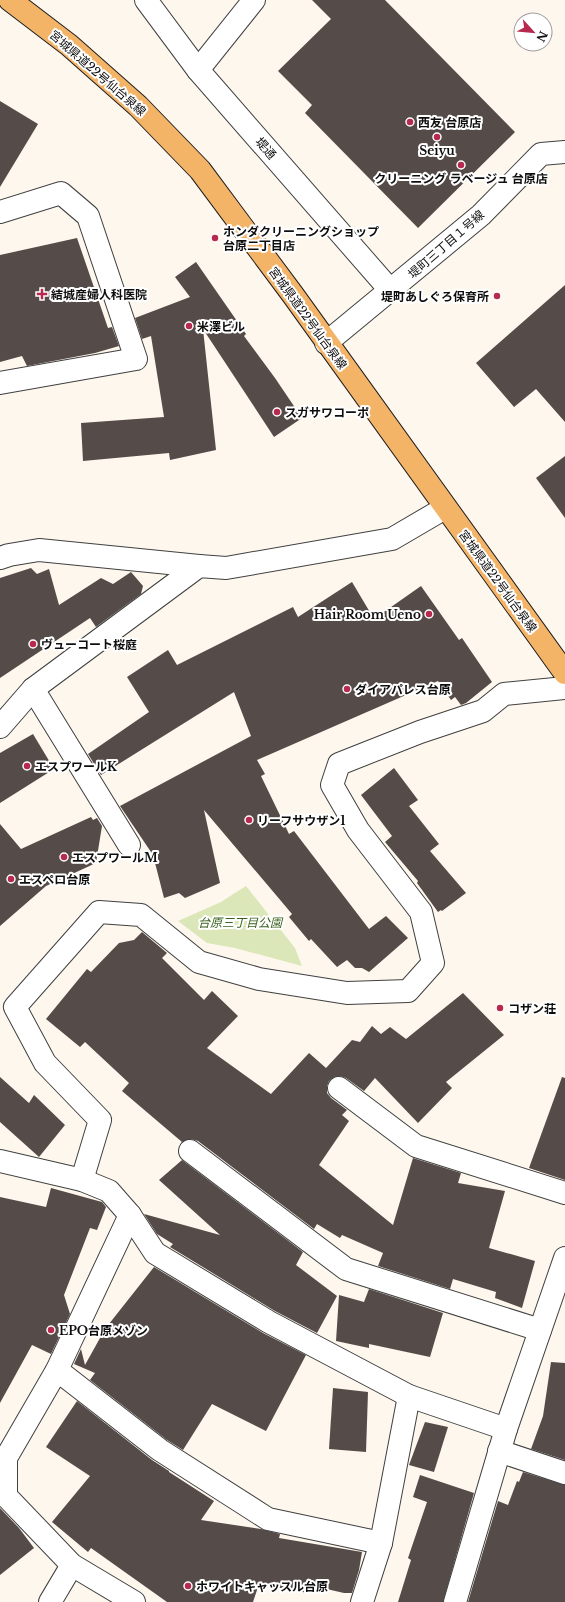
<svg xmlns="http://www.w3.org/2000/svg" width="565" height="1602" font-family="'Libre Baskerville','Noto Sans JP',serif">
  <rect width="100%" height="100%" fill="#fef7ed"/>
  <path fill="#dbe7b8" d="M 246,886 L 295,948 L 302,966 L 235,948 L 207,943 L 178,921 L 221,902 Z"/>
  <g fill="#554b49">
    <path d="M 312,0 L 385,0 L 515,132 L 418,228 L 305,113 L 312,105 L 278,71 L 331,19 Z"/>
    <path d="M 0,101 L 38,124 L 0,187 Z"/>
    <path d="M 77,238 L 108,328 L 112,327 L 119,346 L 95,353 L 27,366 L 22,356 L 0,362 L 0,255 Z"/>
    <path d="M 196,262 L 246,334 L 244,336 L 275,378 L 302,418 L 274,437 L 203,329 L 216,450 L 170,460 L 169,453 L 83,461 L 81,423 L 164,417 L 151,336 L 142,339 L 135,318 L 190,297 L 175,277 Z"/>
    <path d="M 565,285 L 565,422 L 536,389 L 514,407 L 476,363 Z"/>
    <path d="M 565,456 L 565,518 L 536,478 Z"/>
    <path d="M 31,568 L 37,574 L 49,569 L 59,605 L 101,578 L 113,584 L 131,572 L 143,586 L 141,594 L 96,627 L 90,618 L 0,678 L 0,578 Z"/>
    <path d="M 352,582 L 374,619 L 421,586 L 459,640 L 462,638 L 492,682 L 466,703 L 461,705 L 455,697 L 451,700 L 438,681 L 257,760 L 265,774 L 261,776 L 289,834 L 294,831 L 369,929 L 386,916 L 408,938 L 369,972 L 362,968 L 355,968 L 347,960 L 337,967 L 311,939 L 309,941 L 289,917 L 292,914 L 204,810 L 220,883 L 185,898 L 179,893 L 164,898 L 153,855 L 120,806 L 251,736 L 234,692 L 101,775 L 88,754 L 149,712 L 127,677 L 168,650 L 177,665 L 293,607 L 298,617 Z"/>
    <path d="M 33,734 L 54,769 L 0,803 L 0,753 Z"/>
    <path d="M 394,768 L 418,800 L 409,806 L 439,844 L 430,851 L 466,893 L 442,911 L 441,910 L 438,912 L 417,883 L 418,881 L 385,842 L 392,836 L 361,795 Z"/>
    <path d="M 91,817 L 93,820 L 97,818 L 102,826 L 96,863 L 46,886 L 0,926 L 0,824 L 21,849 Z"/>
    <path d="M 142,932 L 167,953 L 162,958 L 204,1000 L 212,991 L 238,1016 L 207,1048 L 271,1094 L 309,1053 L 326,1068 L 352,1040 L 360,1042 L 372,1026 L 381,1034 L 390,1027 L 406,1039 L 463,993 L 504,1035 L 446,1082 L 452,1088 L 418,1123 L 375,1078 L 364,1091 L 346,1078 L 340,1076 L 334,1077 L 329,1081 L 327,1086 L 327,1093 L 331,1098 L 347,1110 L 342,1115 L 349,1121 L 319,1165 L 393,1225 L 413,1158 L 461,1173 L 458,1183 L 505,1191 L 489,1248 L 535,1261 L 522,1308 L 495,1298 L 496,1292 L 453,1279 L 450,1289 L 378,1266 L 383,1253 L 342,1235 L 340,1238 L 317,1224 L 314,1229 L 198,1141 L 191,1139 L 182,1142 L 122,1091 L 129,1083 L 85,1042 L 80,1047 L 46,1019 L 87,969 L 91,972 L 119,943 L 134,940 Z"/>
    <path d="M 0,1077 L 29,1103 L 34,1095 L 65,1125 L 39,1157 L 0,1122 Z"/>
    <path d="M 562,1077 L 565,1078 L 565,1180 L 529,1168 Z"/>
    <path d="M 182,1160 L 303,1252 L 296,1265 L 337,1296 L 317,1333 L 275,1311 L 170,1247 L 173,1244 L 157,1234 L 144,1214 L 220,1235 L 159,1180 Z"/>
    <path d="M 51,1188 L 102,1202 L 106,1207 L 97,1230 L 90,1228 L 64,1295 L 70,1314 L 51,1354 L 32,1345 L 0,1403 L 0,1197 L 46,1207 Z"/>
    <path d="M 154,1267 L 263,1333 L 306,1355 L 266,1431 L 212,1404 L 183,1450 L 167,1440 L 90,1380 L 95,1373 L 74,1364 L 81,1349 L 85,1365 L 105,1329 Z"/>
    <path d="M 369,1289 L 443,1313 L 430,1357 L 369,1344 L 369,1348 L 336,1341 L 339,1295 L 364,1302 Z"/>
    <path d="M 551,1362 L 565,1363 L 565,1460 L 531,1449 L 543,1416 Z"/>
    <path d="M 333,1388 L 368,1392 L 366,1452 L 329,1449 Z"/>
    <path d="M 77,1401 L 152,1460 L 169,1471 L 169,1472 L 214,1501 L 201,1520 L 261,1529 L 280,1534 L 279,1538 L 362,1552 L 359,1570 L 352,1593 L 344,1593 L 309,1585 L 308,1593 L 259,1584 L 253,1602 L 167,1602 L 91,1548 L 88,1552 L 52,1522 L 90,1476 L 46,1447 Z"/>
    <path d="M 425,1422 L 448,1427 L 434,1472 L 409,1465 Z"/>
    <path d="M 523,1472 L 565,1485 L 565,1602 L 468,1602 L 498,1501 L 508,1505 L 517,1481 L 519,1482 Z"/>
    <path d="M 420,1475 L 474,1493 L 443,1602 L 398,1602 L 411,1560 L 408,1558 L 427,1502 L 413,1497 Z"/>
    <path d="M 0,1508 L 19,1528 L 34,1548 L 0,1575 Z"/>
  </g>
  <g fill="none" stroke-linecap="round" stroke-linejoin="round">
    <defs>
      <g id="minor">
        <path d="M 146,0 L 198,70 L 391,291"/>
        <path d="M 198,70 L 254,0"/>
        <path d="M 0,212 L 61,193 L 88,216 L 136,359 L 0,383"/>
        <path d="M 326,343 L 481,215 L 541,154 L 565,152"/>
        <path d="M 0,558 L 9,555 L 39,550 L 199,566"/>
        <path d="M 33,689 L 129,845"/>
        <path d="M 0,727 L 33,689 L 199,566 L 226,568 L 392,539 L 445,508"/>
        <path d="M 339,1088 L 416,1146 L 565,1193"/>
        <path d="M 190,1151 L 346,1269 L 540,1330"/>
        <path d="M 0,1161 L 82,1180 L 109,1191 L 130,1215 L 155,1253 L 269,1322 L 409,1396 L 506,1429 L 565,1258"/>
        <path d="M 82,1180 L 100,1120 L 45,1063 L 15,1007 L 99,912 L 141,915 L 199,962 L 259,979 L 347,993 L 408,991 L 433,963 L 421,912 L 358,830 L 332,785 L 339,764 L 420,732 L 483,711 L 504,694 L 565,688"/>
        <path d="M 57,1370 L 160,1450 L 268,1519 L 381,1543"/>
        <path d="M 499,1451 L 565,1473"/>
        <path d="M 0,1494 L 6,1496 L 72,1565 L 134,1602"/>
        <path d="M 6,1496 L 6,1458 L 57,1370 L 130,1215"/>
        <path d="M 50,1602 L 72,1565"/>
        <path d="M 362,1602 L 381,1543 L 409,1396"/>
        <path d="M 455,1602 L 506,1429"/>
      </g>
      <path id="major" d="M 10,0 L 69,45 L 138,106 L 200,170 L 293,295 L 565,673"/>
    </defs>
    <use href="#minor" stroke="#404040" stroke-width="24"/>
    <use href="#major" stroke="#1e1e1e" stroke-width="24"/>
    <use href="#minor" stroke="#fff" stroke-width="22"/>
    <use href="#major" stroke="#f4b468" stroke-width="22"/>
  </g>
  <g fill="#b72a4f" stroke="#fff" stroke-width="1.5">
    <circle cx="410" cy="122" r="4"/>
    <circle cx="437" cy="137" r="4"/>
    <circle cx="461" cy="165" r="4"/>
    <circle cx="215" cy="238" r="4"/>
    <path d="M40 288h4v4h4v4h-4v4h-4v-4h-4v-4h4z"/>
    <circle cx="497" cy="296" r="4"/>
    <circle cx="189" cy="326" r="4"/>
    <circle cx="277" cy="412" r="4"/>
    <circle cx="429" cy="614" r="4"/>
    <circle cx="33" cy="644" r="4"/>
    <circle cx="347" cy="689" r="4"/>
    <circle cx="27" cy="766" r="4"/>
    <circle cx="249" cy="820" r="4"/>
    <circle cx="64" cy="857" r="4"/>
    <circle cx="11" cy="879" r="4"/>
    <circle cx="500" cy="1008" r="4"/>
    <circle cx="51" cy="1330" r="4"/>
    <circle cx="188" cy="1586" r="4"/>
  </g>
  <g text-anchor="middle" dominant-baseline="central" stroke-width="4" stroke-linejoin="round" paint-order="stroke">
    <g font-size="12" fill="#0d0d0d" stroke="#fff">
      <text transform="translate(98 73) rotate(41)">宮城県道22号仙台泉線</text>
      <text transform="translate(266 148) rotate(49)">堤通</text>
      <text transform="translate(446 244) rotate(-41)">堤町三丁目１号線</text>
      <text transform="translate(308 318) rotate(54)">宮城県道22号仙台泉線</text>
      <text transform="translate(498 581) rotate(54)">宮城県道22号仙台泉線</text>
    </g>
    <g font-size="12" font-weight="bold" fill="#0d0d0d" stroke="#fff" text-anchor="start">
      <text x="418" y="122">西友 台原店</text>
      <text x="437" y="150" text-anchor="middle">Seiyu</text>
      <text x="461" y="178" text-anchor="middle">クリーニング ラベージュ 台原店</text>
      <text x="223" y="231">ホンダクリーニングショップ<tspan x="223" dy="14">台原二丁目店</tspan></text>
      <text x="51" y="294">結城産婦人科医院</text>
      <text x="489" y="296" text-anchor="end">堤町あしぐろ保育所</text>
      <text x="197" y="326">米澤ビル</text>
      <text x="285" y="412">スガサワコーポ</text>
      <text x="421" y="614" text-anchor="end">Hair Room Ueno</text>
      <text x="41" y="644">ヴューコート桜庭</text>
      <text x="355" y="689">ダイアパレス台原</text>
      <text x="35" y="766">エスプワールK</text>
      <text x="257" y="820">リーフサウザン1</text>
      <text x="72" y="857">エスプワールM</text>
      <text x="19" y="879">エスペロ台原</text>
      <text x="508" y="1008">コザン荘</text>
      <text x="59" y="1330">EPO台原メゾン</text>
      <text x="196" y="1586">ホワイトキャッスル台原</text>
    </g>
    <g font-size="12" font-style="italic" fill="#3b621f" stroke="#fff">
      <text x="240" y="922">台原三丁目公園</text>
    </g>
  </g>
  <g transform="translate(533 32) rotate(117)"><circle r="19" fill="#ffffff" stroke="#9e9e9e"/>
  <path d="M0-3L7 15L0 10L-7 15Z" fill="#b72a4f"/>
  <text y="-6" font-size="11" font-weight="bold" text-anchor="middle" fill="#0d0d0d">N</text>
  </g>
</svg>
